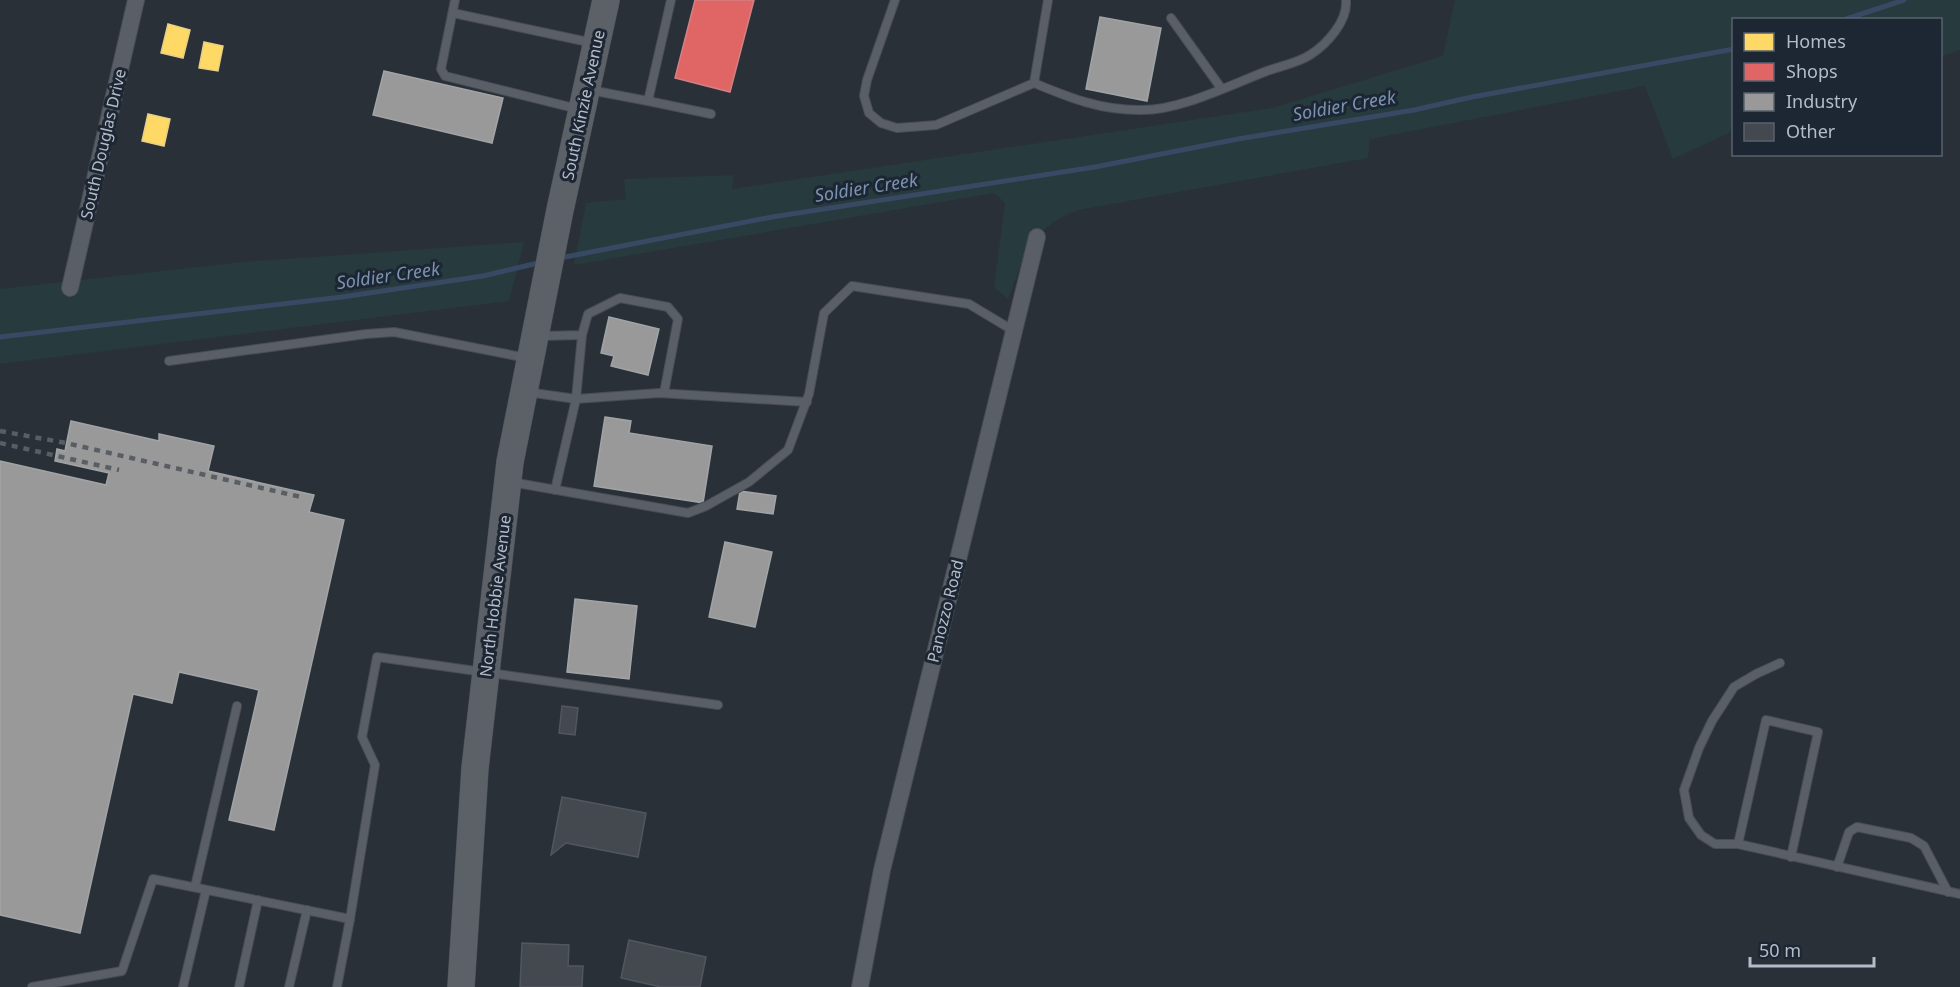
<svg xmlns="http://www.w3.org/2000/svg" width="1960" height="987" font-family="'Noto Sans',sans-serif">
  <rect width="100%" height="100%" fill="#2a3038"/>
  <g fill="#273a3e">
    <path d="M 1455,0 L 1960,0 L 1960,50 L 1941,57 L 1940,20 L 1734,20 L 1733,131 L 1673,159 L 1645,86 L 1370,139 L 1368,158 L 1078,210 C 1031,228 1025,254 1008,299 L 994,287 L 1005,203 L 994,193 L 574,265 L 586,203 L 626,199 L 624,179 L 734,175 L 732,189 L 1272,108 L 1443,56 Z"/>
    <path d="M 524,242 L 509,301 L 0,364 L 0,289 L 243,262 Z"/>
  </g>
  <g fill="#ffd966" stroke="#e8d084" stroke-width="1.5">
    <path d="M 168,24 L 190,30 L 183,58 L 161,53 Z"/>
    <path d="M 204,42 L 223,46 L 218,71 L 199,68 Z"/>
    <path d="M 148,114 L 170,119 L 164,146 L 142,141 Z"/>
  </g>
  <path fill="#e06666" stroke="#d38084" stroke-width="1.5" d="M 695,0 L 754,0 L 730,92 L 675,78 Z"/>
  <g fill="#999" stroke="#a1a4a7" stroke-width="1.5">
    <path d="M 1100,17 L 1161,28 L 1147,101 L 1086,89 Z"/>
    <path d="M 384,71 L 503,98 L 492,143 L 373,115 Z"/>
    <path d="M 609,317 L 659,329 L 648,375 L 611,366 L 614,356 L 601,353 Z"/>
    <path d="M 605,417 L 631,421 L 629,433 L 712,446 L 703,503 L 594,486 Z"/>
    <path d="M 71,421 L 159,441 L 159,434 L 214,446 L 208,471 L 314,495 L 309,512 L 344,520 L 274,830 L 229,820 L 259,690 L 179,672 L 172,703 L 133,694 L 80,933 L 0,915 L 0,461 L 106,485 L 109,473 L 55,461 L 57,449 L 65,451 Z"/>
    <path d="M 740,491 L 776,496 L 773,514 L 737,509 Z"/>
    <path d="M 725,542 L 772,552 L 755,627 L 709,617 Z"/>
    <path d="M 575,599 L 637,606 L 629,679 L 567,672 Z"/>
  </g>
  <g fill="none" stroke-linecap="round" stroke-linejoin="round">
    <g stroke="#384963" stroke-width="5">
      <path d="M 1843,20 L 1904,0"/>
      <path d="M 560,258 L 772,217 L 1095,167 L 1238,139 L 1414,110 L 1472,97 L 1734,49"/>
      <path d="M 0,337 L 342,297 L 483,276 L 542,262"/>
    </g>
  </g>
  <g fill="#444950" stroke="#52575f" stroke-width="1.5">
    <path d="M 562,706 L 578,708 L 575,735 L 559,733 Z"/>
    <path d="M 562,797 L 646,813 L 638,857 L 566,843 L 551,855 Z"/>
    <path d="M 629,940 L 706,957 L 700,987 L 661,987 L 621,978 Z"/>
    <path d="M 522,943 L 569,945 L 568,966 L 583,966 L 582,987 L 520,987 Z"/>
  </g>
  <g fill="none" stroke-linecap="round" stroke-linejoin="round">
    <defs>
      <g id="lane">
        <path d="M 455,0 L 441,69 L 445,76 L 578,109"/>
        <path d="M 895,0 L 867,80 L 864,96 L 869,113 L 881,123 L 897,128 L 936,125 L 1034,83 L 1048,0"/>
        <path d="M 453,13 L 593,43"/>
        <path d="M 1171,18 L 1221,88"/>
        <path d="M 1034,83 C 1070,98 1100,110 1140,110 C 1179,111 1230,85 1267,71 C 1280,66 1298,63 1310,55 C 1327,44 1348,21 1346,0"/>
        <path d="M 590,90 L 648,101 L 671,0"/>
        <path d="M 648,101 L 711,114"/>
        <path d="M 582,335 L 576,399 L 659,393 L 807,402"/>
        <path d="M 540,336 L 582,335 L 588,314 L 620,298 L 668,307 L 678,319 L 664,393"/>
        <path d="M 169,361 L 366,334 L 394,332 L 527,358"/>
        <path d="M 527,392 L 576,399 L 555,490"/>
        <path d="M 511,482 L 688,513 L 706,506 L 749,482 L 788,450 L 809,394 L 824,313 L 852,286 L 969,304 L 1014,331"/>
        <path d="M 1738,844 L 1715,844 L 1701,835 L 1689,818 L 1684,790 L 1699,748 L 1712,721 L 1734,687 L 1756,674 L 1780,663"/>
        <path d="M 1791,857 L 1818,732 L 1766,720 L 1738,844 L 1960,894"/>
        <path d="M 1837,867 L 1849,832 L 1857,827 L 1911,838 L 1924,846 L 1948,892"/>
        <path d="M 195,887 L 237,706"/>
        <path d="M 32,987 L 122,971 L 153,879 L 350,919 L 375,765 L 362,737 L 377,657 L 718,705"/>
        <path d="M 183,987 L 206,890"/>
        <path d="M 239,987 L 258,900"/>
        <path d="M 289,987 L 307,910"/>
        <path d="M 337,987 L 350,919"/>
      </g>
      <g id="street">
        <path d="M 70,288 L 136,0"/>
        <path d="M 860,987 L 882,870 L 1037,237"/>
      </g>
      <path id="primary" d="M 461,987 L 475,768 L 510,462 L 560,210 L 606,0"/>
    </defs>
    <use href="#lane" stroke="#484c53" stroke-width="10"/>
    <use href="#street" stroke="#484c53" stroke-width="18"/>
    <use href="#primary" stroke="#484c55" stroke-width="28"/>
    <use href="#lane" stroke="#5a5e66" stroke-width="8"/>
    <use href="#street" stroke="#5a5e66" stroke-width="16"/>
    <use href="#primary" stroke="#5c6168" stroke-width="27"/>
    <g stroke="#595d64" stroke-width="4.5" stroke-dasharray="6 6" stroke-linecap="butt">
      <path d="M 0,431 L 66,443 L 301,497"/>
      <path d="M 0,443 L 119,470"/>
    </g>
  </g>
  <g text-anchor="middle" dominant-baseline="central" stroke-width="6" stroke-linejoin="round" paint-order="stroke">
    <g font-size="16" fill="#b4bcc9" stroke="#1d2633">
      <text transform="translate(583 105) rotate(-78)">South Kinzie Avenue</text>
      <text transform="translate(103 144) rotate(-77)">South Douglas Drive</text>
      <text transform="translate(495 596) rotate(-83)">North Hobbie Avenue</text>
      <text transform="translate(945 611) rotate(-76)">Panozzo Road</text>
    </g>
    <g font-size="18" font-style="italic" fill="#7c92b1" stroke="#1d2633">
      <text transform="translate(1344 105) rotate(-10)">Soldier Creek</text>
      <text transform="translate(866 187) rotate(-9)">Soldier Creek</text>
      <text transform="translate(388 275) rotate(-8)">Soldier Creek</text>
    </g>
  </g>
  <rect x="1732" y="18" width="210" height="138" fill="#1d2633" stroke="#59626f" stroke-width="1.5"/>
  <rect x="1744" y="33" width="30" height="18" fill="#ffd966" stroke="#59626f" stroke-width="1.5"/>
  <text x="1786" y="48" font-size="18" fill="#b4bcc9">Homes</text>
  <rect x="1744" y="63" width="30" height="18" fill="#e06666" stroke="#59626f" stroke-width="1.5"/>
  <text x="1786" y="78" font-size="18" fill="#b4bcc9">Shops</text>
  <rect x="1744" y="93" width="30" height="18" fill="#999999" stroke="#59626f" stroke-width="1.5"/>
  <text x="1786" y="108" font-size="18" fill="#b4bcc9">Industry</text>
  <rect x="1744" y="123" width="30" height="18" fill="#444950" stroke="#59626f" stroke-width="1.5"/>
  <text x="1786" y="138" font-size="18" fill="#b4bcc9">Other</text>
  <path d="M1750 957v9h124v-9" fill="none" stroke="#b4bcc9" stroke-width="3"/>
  <text x="1759" y="957" font-size="18" fill="#b4bcc9" stroke="#1d2633" stroke-width="4.5" paint-order="stroke">50 m</text>
</svg>
